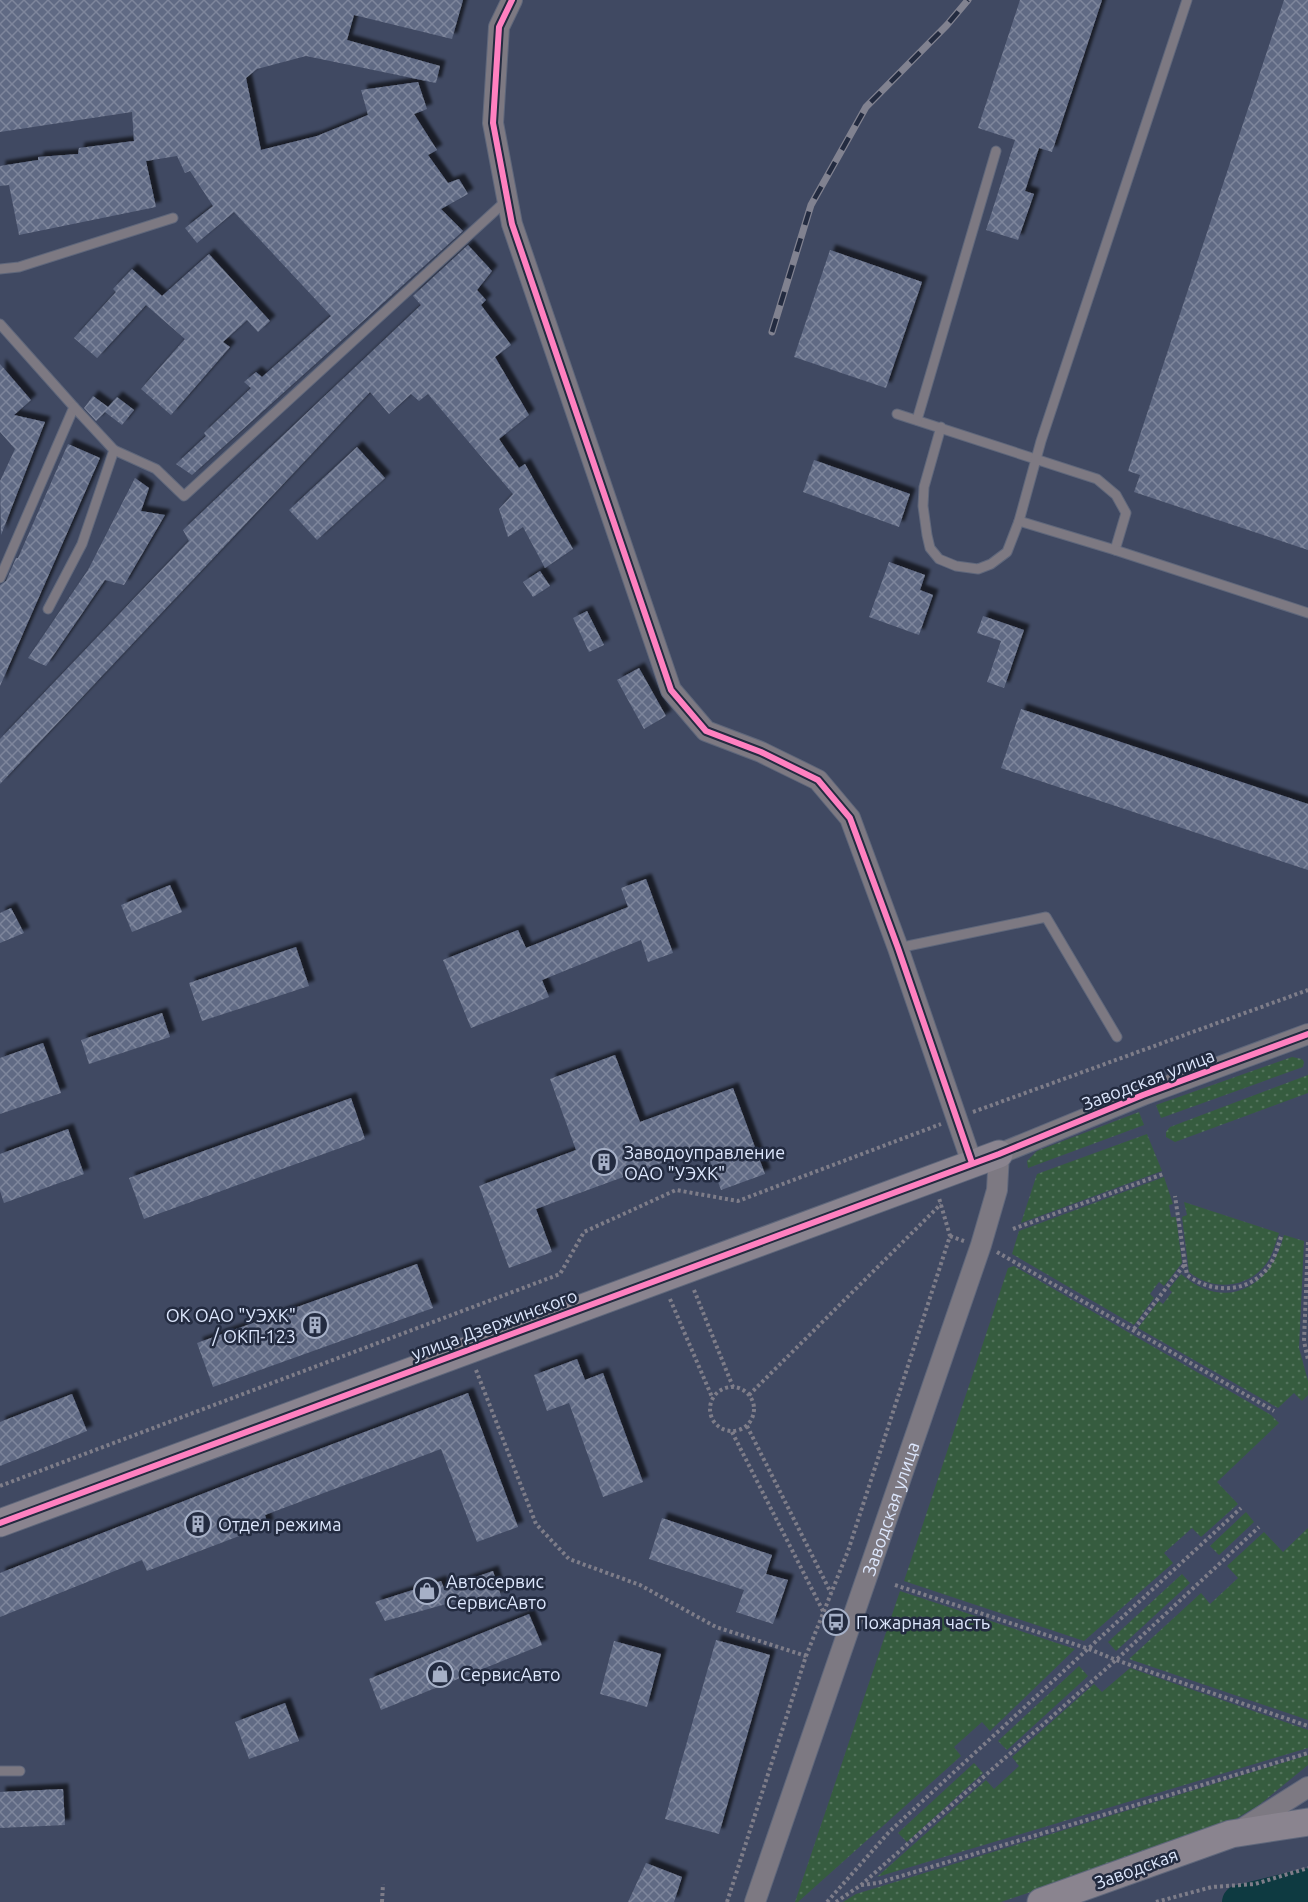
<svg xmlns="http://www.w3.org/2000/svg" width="1308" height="1902" font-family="Ubuntu,sans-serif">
  <defs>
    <pattern id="grass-dots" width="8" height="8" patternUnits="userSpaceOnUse" patternTransform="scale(1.5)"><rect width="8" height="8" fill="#365c3f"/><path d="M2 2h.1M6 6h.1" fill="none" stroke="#53735c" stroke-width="1.8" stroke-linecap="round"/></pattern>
    <pattern id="building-cross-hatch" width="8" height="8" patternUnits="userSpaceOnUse" patternTransform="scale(1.5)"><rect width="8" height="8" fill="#606a84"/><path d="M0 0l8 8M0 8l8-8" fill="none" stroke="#7e869c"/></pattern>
    <filter id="shadow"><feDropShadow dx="5.5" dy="-5.5" stdDeviation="1.5" flood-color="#0009"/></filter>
  </defs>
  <rect width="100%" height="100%" fill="#404962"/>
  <g fill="url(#grass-dots)">
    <path d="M 1292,1057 L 1302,1059 L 1304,1062 L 1303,1067 L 1161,1118 L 1156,1105 Z"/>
    <path d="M 1308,1075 L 1308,1093 L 1175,1142 L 1166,1137 L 1166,1132 L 1170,1127 Z"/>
    <path d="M 1139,1112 L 1144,1125 L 1028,1168 L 1027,1161 L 1037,1151 Z"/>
    <path d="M 1147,1134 L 1162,1171 L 1021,1223 L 1037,1174 Z"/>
    <path d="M 1164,1177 L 1173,1204 L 1169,1205 L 1171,1217 L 1176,1217 L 1182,1263 L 1164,1286 L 1159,1282 L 1150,1294 L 1154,1298 L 1134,1325 L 1012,1254 L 1019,1231 Z"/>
    <path d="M 1184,1202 L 1279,1233 C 1275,1244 1273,1255 1266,1264 C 1247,1289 1212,1291 1189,1272 L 1182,1217 L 1187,1215 Z"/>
    <path d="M 1284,1235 L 1304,1241 L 1299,1348 L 1308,1381 L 1308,1395 L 1302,1401 L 1294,1393 L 1278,1408 L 1138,1328 L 1159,1301 L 1163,1304 L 1172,1292 L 1169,1289 L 1181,1274 C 1226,1313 1271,1287 1284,1235 Z"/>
    <path d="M 1014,1266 L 1271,1415 L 1279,1423 L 1217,1482 L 1238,1504 L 1201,1537 L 1192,1528 L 1164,1553 L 1173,1563 L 1084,1641 L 904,1581 L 1008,1268 Z"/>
    <path d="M 1246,1512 L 1254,1522 L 1219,1555 L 1210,1546 Z"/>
    <path d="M 1308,1528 L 1308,1720 L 1129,1659 L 1201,1593 L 1210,1604 L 1238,1578 L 1227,1566 L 1264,1532 L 1283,1552 Z"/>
    <path d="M 1182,1574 L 1190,1583 L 1116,1651 L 1108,1642 Z"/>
    <path d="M 900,1591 L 1075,1649 L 990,1731 L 982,1722 L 954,1747 L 961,1756 L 798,1902 L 795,1902 Z"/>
    <path d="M 1079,1666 L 1088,1676 L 1007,1750 L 998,1741 Z"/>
    <path d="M 1130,1668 L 1308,1730 L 1308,1748 L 877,1877 L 986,1780 L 994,1789 L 1019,1766 L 1012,1757 L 1094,1684 L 1102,1692 Z"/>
    <path d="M 1308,1755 L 1308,1765 L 1259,1805 L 1234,1820 L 1193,1837 L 1001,1902 L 843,1902 L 856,1894 Z"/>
    <path d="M 974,1763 L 983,1773 L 907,1842 L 898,1833 Z"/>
  </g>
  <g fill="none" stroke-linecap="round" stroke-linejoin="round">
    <path stroke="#0e3a41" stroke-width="34" d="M 1239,1902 L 1308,1885"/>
  </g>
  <g fill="url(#building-cross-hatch)" filter="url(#shadow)">
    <path d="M 0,0 L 463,0 L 452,39 L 354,15 L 347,40 L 440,66 L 436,83 L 306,56 L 257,69 L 246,78 L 261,150 L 317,136 L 368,115 L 361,90 L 418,82 L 427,109 L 414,114 L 437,150 L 428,155 L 448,183 L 459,179 L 468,194 L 441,209 L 463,231 L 192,475 L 176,464 L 206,436 L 204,433 L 251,388 L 244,382 L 256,372 L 262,377 L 331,316 L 234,212 L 197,243 L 185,228 L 213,206 L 190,171 L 185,173 L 177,156 L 146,161 L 156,207 L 19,235 L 9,185 L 0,186 L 0,166 L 38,160 L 38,157 L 78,154 L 79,148 L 134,141 L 132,112 L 0,132 Z"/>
    <path d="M 1020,0 L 1102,0 L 1052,152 L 1039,148 L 1025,191 L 1034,194 L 1018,240 L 986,230 L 1015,140 L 978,128 Z"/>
    <path d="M 1284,0 L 1308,0 L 1308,550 L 1134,492 L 1140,475 L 1128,471 Z"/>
    <path d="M 468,245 L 492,271 L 477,290 L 486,300 L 481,305 L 511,345 L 495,357 L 529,415 L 499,439 L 519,468 L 525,464 L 573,549 L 545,568 L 523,527 L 508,537 L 499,509 L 513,494 L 428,394 L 419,401 L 411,394 L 389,414 L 370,392 L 0,784 L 0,739 L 189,541 L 183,530 L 421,305 L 413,296 Z"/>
    <path d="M 830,250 L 922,282 L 886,388 L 794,357 Z"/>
    <path d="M 209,254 L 270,321 L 258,332 L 247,320 L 223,342 L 230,347 L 171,415 L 141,389 L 185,339 L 146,305 L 97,358 L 74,338 L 116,292 L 113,289 L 132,269 L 162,296 Z"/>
    <path d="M 0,364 L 31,400 L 14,415 L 45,422 L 1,535 L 0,481 L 15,449 L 0,432 Z"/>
    <path d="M 93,396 L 108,407 L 117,397 L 134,410 L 122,425 L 105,412 L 96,421 L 84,408 Z"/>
    <path d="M 68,444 L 100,458 L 0,686 L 0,585 L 6,581 L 16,558 L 18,558 Z"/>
    <path d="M 357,447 L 385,478 L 317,540 L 289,510 Z"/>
    <path d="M 814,460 L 910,494 L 899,527 L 803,492 Z"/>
    <path d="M 135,478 L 149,488 L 141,511 L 165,515 L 124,585 L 105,580 L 46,666 L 28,658 L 88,570 Z"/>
    <path d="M 889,562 L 925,575 L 920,590 L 933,595 L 919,635 L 869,617 Z"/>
    <path d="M 540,571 L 550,586 L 533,597 L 523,582 Z"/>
    <path d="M 587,611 L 604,645 L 589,652 L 573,618 Z"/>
    <path d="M 983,616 L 1024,630 L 1004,688 L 987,682 L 1001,641 L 977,633 Z"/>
    <path d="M 639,668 L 666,716 L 644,729 L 617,680 Z"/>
    <path d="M 1021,709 L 1308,804 L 1308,870 L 1001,768 Z"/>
    <path d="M 646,879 L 673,953 L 648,962 L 641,940 L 542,980 L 549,997 L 471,1028 L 443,960 L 518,930 L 526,948 L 628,907 L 621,888 Z"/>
    <path d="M 170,885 L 182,912 L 132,932 L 121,905 Z"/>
    <path d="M 11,908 L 24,933 L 0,943 L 0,913 Z"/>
    <path d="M 296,947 L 309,986 L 202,1021 L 189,983 Z"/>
    <path d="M 162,1013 L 170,1037 L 89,1064 L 81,1040 Z"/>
    <path d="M 43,1043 L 61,1093 L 0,1114 L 0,1058 Z"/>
    <path d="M 615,1055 L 640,1122 L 733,1088 L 765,1174 L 721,1190 L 705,1147 L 536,1209 L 552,1252 L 509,1268 L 479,1186 L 576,1150 L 550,1079 Z"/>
    <path d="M 351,1098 L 365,1139 L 144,1219 L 129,1178 Z"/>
    <path d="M 68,1129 L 84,1174 L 4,1203 L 0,1191 L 0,1154 Z"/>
    <path d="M 417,1264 L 433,1308 L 213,1387 L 197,1343 Z"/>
    <path d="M 577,1359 L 585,1380 L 603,1373 L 643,1482 L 603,1497 L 569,1403 L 547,1411 L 534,1375 Z"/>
    <path d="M 468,1393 L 518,1527 L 477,1542 L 441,1449 L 265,1515 L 268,1525 L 147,1571 L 142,1560 L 0,1617 L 0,1573 L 248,1476 Z"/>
    <path d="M 72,1394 L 87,1431 L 0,1466 L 0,1422 Z"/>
    <path d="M 662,1518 L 772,1555 L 766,1574 L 788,1580 L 773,1624 L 736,1612 L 744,1590 L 649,1559 Z"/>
    <path d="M 493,1571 L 501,1596 L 477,1601 L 475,1596 L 385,1621 L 375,1602 L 441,1581 L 444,1588 Z"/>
    <path d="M 529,1614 L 542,1645 L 381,1710 L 369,1679 Z"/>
    <path d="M 716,1640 L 770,1655 L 719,1834 L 665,1819 Z"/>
    <path d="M 614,1641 L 661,1654 L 647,1707 L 600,1694 Z"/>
    <path d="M 285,1703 L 299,1741 L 249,1759 L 235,1722 Z"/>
    <path d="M 63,1789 L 65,1825 L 0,1828 L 0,1792 Z"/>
    <path d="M 646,1863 L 682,1877 L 674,1902 L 628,1902 Z"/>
  </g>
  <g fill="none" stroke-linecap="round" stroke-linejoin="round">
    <defs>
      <g id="lane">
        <path d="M 0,269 L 19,267 L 173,218"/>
        <path d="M 0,324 L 74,407 L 0,578"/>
        <path d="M 74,407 L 114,450 L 156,469 L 184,496 L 508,199"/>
        <path d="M 897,414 L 1097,479 L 1116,495 L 1126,513 L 1115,550"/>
        <path d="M 917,420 L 996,151"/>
        <path d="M 941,427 L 924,487 L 923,506 L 927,535 L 930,548 L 939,559 L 956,566 L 978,569 L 991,564 L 1007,552 L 1019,521 L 1041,441 L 1187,0"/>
        <path d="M 1019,521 L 1115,550 L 1308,613"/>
        <path d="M 48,609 L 82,544 L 114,450"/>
        <path d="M 898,948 L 1046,917 L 1117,1037"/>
        <path d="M 0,1771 L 20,1771"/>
      </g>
      <g id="street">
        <path d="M 512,0 L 499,27 L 493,123 L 512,224 L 671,690 L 706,731 L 761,752 L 818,780 L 850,818 L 898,948 L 972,1163"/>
        <path d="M 1245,1827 L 1308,1787"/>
        <path id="s1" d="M 755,1902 L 981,1245 L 997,1190 L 999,1154 L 1143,1095 L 1308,1034"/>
      </g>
      <g id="secondary">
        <path d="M 0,1523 L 999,1154"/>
        <path d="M 1041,1902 L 1231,1834 L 1308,1822"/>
      </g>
    </defs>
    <use href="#lane" stroke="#5f677b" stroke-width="11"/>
    <use href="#street" stroke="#5f677b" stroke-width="22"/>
    <use href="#secondary" stroke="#5f677b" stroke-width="29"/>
    <g stroke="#7e7d89" stroke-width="4" stroke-dasharray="3 3" stroke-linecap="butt">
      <path d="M 973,1112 L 1308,990"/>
      <path d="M 1013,1229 L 1163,1174"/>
      <path d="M 950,1236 L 964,1241"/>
      <path d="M 1308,1242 L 1304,1341 L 1308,1360"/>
      <path d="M 997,1252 L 1274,1411"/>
      <path d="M 1185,1264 L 1187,1275 C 1212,1294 1250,1294 1270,1265 C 1276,1255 1278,1245 1282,1234"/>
      <path d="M 694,1290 L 733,1387"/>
      <path d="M 670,1299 L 712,1397"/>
      <path d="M 1134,1329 L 1185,1264 L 1175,1196"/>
      <path d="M 476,1370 L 536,1524 L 569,1559 L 640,1585 L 716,1627 L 806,1656"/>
      <circle cx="732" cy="1409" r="22"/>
      <path d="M 749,1395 L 941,1204"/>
      <path d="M 747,1426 L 831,1593"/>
      <path d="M 732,1432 L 823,1611"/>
      <path d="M 0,1486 L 560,1274 L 584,1232 L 676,1190 L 738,1201 L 941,1124"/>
      <path d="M 895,1585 L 1089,1649 L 1116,1660 L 1308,1726"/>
      <path d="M 861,1885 L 878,1883 L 1308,1753"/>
      <path d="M 382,1902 L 383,1884"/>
      <path d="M 727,1902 L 806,1656 L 848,1551 L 950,1236 L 939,1198"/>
      <path d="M 827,1902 L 890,1831 L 1241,1508"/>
      <path d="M 836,1902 L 861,1885 L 1116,1660 L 1259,1527"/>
      <path d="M 1156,1902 L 1212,1887 L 1255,1884 L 1308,1868"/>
    </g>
    <use href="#lane" stroke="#7d7982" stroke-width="9"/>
    <use href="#street" stroke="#7d7982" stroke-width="20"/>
    <use href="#secondary" stroke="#8a848f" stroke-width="27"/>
    <defs>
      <path id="rail" d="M 772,332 L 811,205 L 866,107 L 947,25 L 968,0"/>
    </defs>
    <use href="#rail" stroke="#818290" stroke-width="7"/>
    <use href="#rail" stroke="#232b40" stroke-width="4.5" stroke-dasharray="14" stroke-linecap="butt"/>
    <defs>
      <g id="cycleway">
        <path d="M 512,0 L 499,27 L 493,123 L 512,224 L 671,690 L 706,731 L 761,752 L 818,780 L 850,818 L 898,948 L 972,1163"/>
        <path d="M 0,1523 L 999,1154 L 1143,1095 L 1308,1034"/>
      </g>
    </defs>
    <use href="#cycleway" stroke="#232b40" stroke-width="10"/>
    <use href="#cycleway" stroke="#ff80c0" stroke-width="6"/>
  </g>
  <defs>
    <symbol id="building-ring" viewBox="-11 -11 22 22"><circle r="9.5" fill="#232b40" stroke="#a6b0c7" stroke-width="1.5"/><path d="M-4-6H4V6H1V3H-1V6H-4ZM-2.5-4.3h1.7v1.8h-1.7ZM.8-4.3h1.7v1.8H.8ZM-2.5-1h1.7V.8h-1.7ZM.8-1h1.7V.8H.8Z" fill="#a6b0c7"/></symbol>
    <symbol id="shop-ring" viewBox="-11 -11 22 22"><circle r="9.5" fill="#232b40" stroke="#a6b0c7" stroke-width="1.5"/><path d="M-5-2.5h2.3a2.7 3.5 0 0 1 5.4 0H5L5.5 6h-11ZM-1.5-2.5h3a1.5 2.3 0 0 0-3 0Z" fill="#a6b0c7"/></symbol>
    <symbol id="bus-ring" viewBox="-11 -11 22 22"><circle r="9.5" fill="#232b40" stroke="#a6b0c7" stroke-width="1.5"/><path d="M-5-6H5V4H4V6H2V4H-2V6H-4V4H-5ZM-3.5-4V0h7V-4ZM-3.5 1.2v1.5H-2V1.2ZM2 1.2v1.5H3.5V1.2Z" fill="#a6b0c7"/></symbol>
  </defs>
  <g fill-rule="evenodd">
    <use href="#building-ring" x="589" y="1147" width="30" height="30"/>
    <use href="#building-ring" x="300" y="1310" width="30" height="30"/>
    <use href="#building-ring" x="183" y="1509" width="30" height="30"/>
    <use href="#shop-ring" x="412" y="1576" width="30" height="30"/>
    <use href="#bus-ring" x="821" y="1607" width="30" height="30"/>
    <use href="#shop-ring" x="425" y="1659" width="30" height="30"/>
  </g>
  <g text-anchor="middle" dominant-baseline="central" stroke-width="5" stroke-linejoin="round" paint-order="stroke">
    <g font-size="18" fill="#dde7fd" stroke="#232b40">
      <text transform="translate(1148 1079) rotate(-21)">Заводская улица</text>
      <text transform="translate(494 1324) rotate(-20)">улица Дзержинского</text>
      <text stroke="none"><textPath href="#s1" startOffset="416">Заводская улица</textPath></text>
      <text transform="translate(1136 1868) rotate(-20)">Заводская</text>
    </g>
    <g font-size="18" fill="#dde7fd" stroke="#232b40" text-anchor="start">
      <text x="624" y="1152">Заводоуправление<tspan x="624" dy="21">ОАО "УЭХК"</tspan></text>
      <text x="296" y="1315" text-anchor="end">ОК ОАО "УЭХК"<tspan x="296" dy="21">/ ОКП-123</tspan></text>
      <text x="218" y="1524">Отдел режима</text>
      <text x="446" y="1581">Автосервис<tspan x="446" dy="21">СервисАвто</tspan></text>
      <text x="856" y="1622">Пожарная часть</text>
      <text x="460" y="1674">СервисАвто</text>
    </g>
  </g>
</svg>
